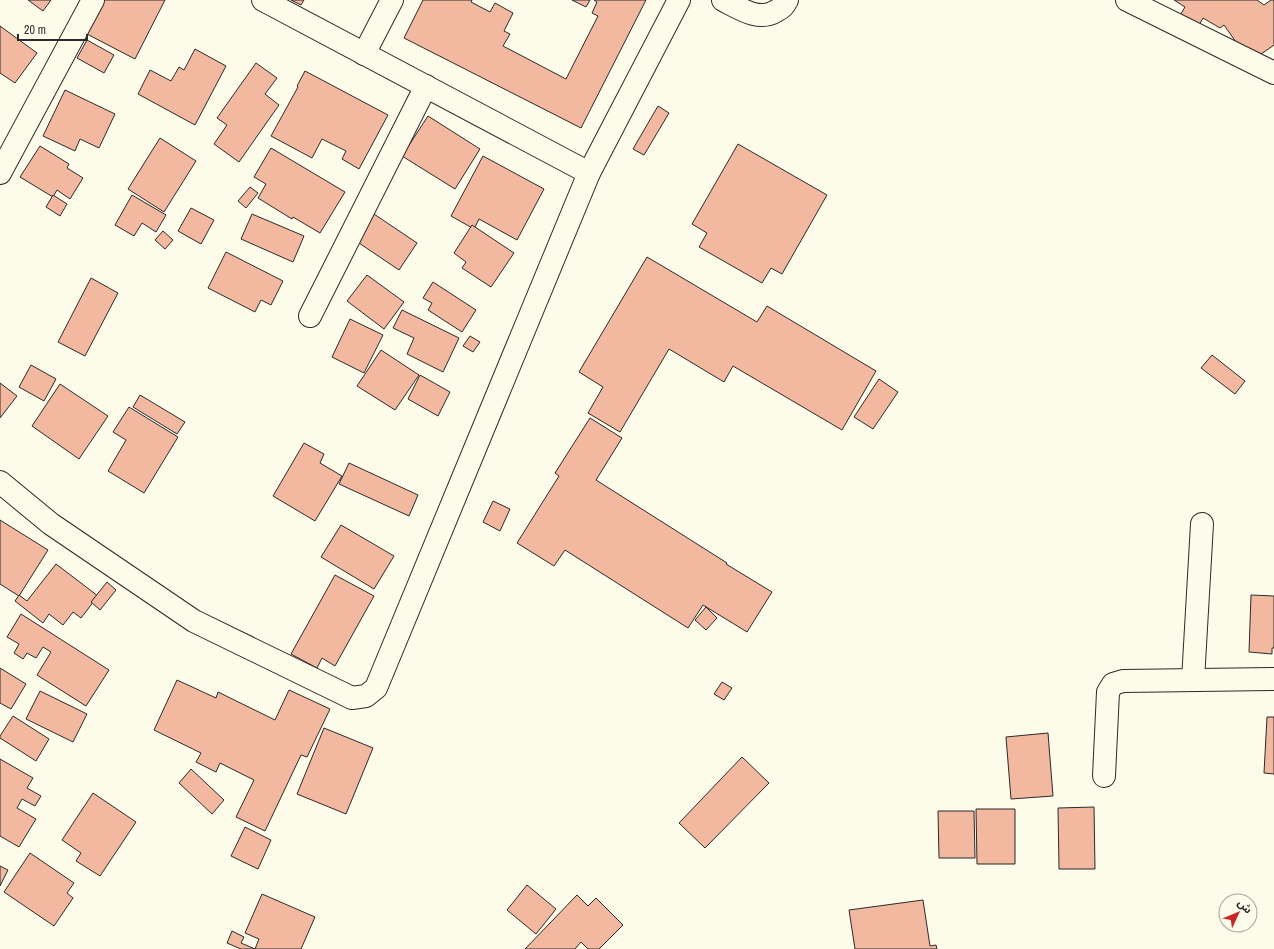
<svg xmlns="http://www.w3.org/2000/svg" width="1274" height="949" font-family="'Archivo Narrow','Noto Sans Arabic',sans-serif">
  <rect width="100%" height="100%" fill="#fdfbea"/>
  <g fill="#f2b8a0" stroke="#2b2b2b">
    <path d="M 28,0 L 51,0 L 43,11 Z"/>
    <path d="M 102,0 L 165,0 L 135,59 L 85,33 Z"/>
    <path d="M 291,0 L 304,0 L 301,5 Z"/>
    <path d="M 423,0 L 472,0 L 471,2 L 490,12 L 495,3 L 513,13 L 504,31 L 510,34 L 503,46 L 566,79 L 598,16 L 592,13 L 597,2 L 594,0 L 646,0 L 581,128 L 404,38 Z"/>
    <path d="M 572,0 L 590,0 L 586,7 Z"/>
    <path d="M 1174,0 L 1257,0 L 1264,5 L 1271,0 L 1274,0 L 1274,45 L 1254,59 L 1243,52 L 1224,25 L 1220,28 L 1203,18 L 1197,29 L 1179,17 L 1185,7 Z"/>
    <path d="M 0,26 L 37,53 L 15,83 L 0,73 Z"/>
    <path d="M 87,40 L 114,55 L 104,73 L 77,58 Z"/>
    <path d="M 195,49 L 226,66 L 195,125 L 138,94 L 150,70 L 171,81 L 179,67 L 184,70 Z"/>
    <path d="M 256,63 L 277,78 L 265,94 L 279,105 L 239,162 L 214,144 L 227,125 L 217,118 Z"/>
    <path d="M 305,71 L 388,115 L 359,169 L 342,159 L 346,151 L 322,139 L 312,158 L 271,136 L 298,87 L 297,86 Z"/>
    <path d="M 65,90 L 115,114 L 99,148 L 80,139 L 75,151 L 43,136 Z"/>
    <path d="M 658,106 L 669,113 L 644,155 L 633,149 Z"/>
    <path d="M 428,116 L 480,149 L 455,189 L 402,156 Z"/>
    <path d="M 160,138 L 196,161 L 164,212 L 128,189 Z"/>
    <path d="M 738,144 L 827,195 L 782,274 L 771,268 L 762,283 L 699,247 L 707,233 L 692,224 Z"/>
    <path d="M 40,146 L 69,164 L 67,168 L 83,178 L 70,199 L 57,190 L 53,197 L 20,177 Z"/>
    <path d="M 271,148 L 345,192 L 320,233 L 293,217 L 292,219 L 258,198 L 266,184 L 254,177 Z"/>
    <path d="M 483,156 L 544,189 L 517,240 L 479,219 L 474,229 L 451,216 Z"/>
    <path d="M 250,187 L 258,193 L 246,208 L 238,201 Z"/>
    <path d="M 53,195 L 67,204 L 60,216 L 46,207 Z"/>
    <path d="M 132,195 L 166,215 L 156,232 L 142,223 L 134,236 L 115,225 Z"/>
    <path d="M 191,208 L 214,220 L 201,244 L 178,231 Z"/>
    <path d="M 252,214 L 304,236 L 293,262 L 241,239 Z"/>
    <path d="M 374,214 L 417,243 L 399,270 L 356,241 Z"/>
    <path d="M 472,225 L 514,253 L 491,287 L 462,268 L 466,262 L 454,253 Z"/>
    <path d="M 163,231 L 173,240 L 165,249 L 155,240 Z"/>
    <path d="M 226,252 L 283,281 L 271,305 L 261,300 L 255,312 L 208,288 Z"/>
    <path d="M 647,257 L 757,322 L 767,306 L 876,371 L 842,430 L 733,366 L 724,382 L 669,349 L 620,432 L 588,413 L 603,387 L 579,372 Z"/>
    <path d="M 367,275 L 404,302 L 384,329 L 347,301 Z"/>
    <path d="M 91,278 L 118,293 L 85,356 L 58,342 Z"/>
    <path d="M 433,282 L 476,310 L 462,332 L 428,310 L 432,303 L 423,298 Z"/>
    <path d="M 402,310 L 459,338 L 443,372 L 407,354 L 414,338 L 393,328 Z"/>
    <path d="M 350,319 L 383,335 L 364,373 L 332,357 Z"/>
    <path d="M 470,336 L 480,342 L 473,352 L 463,346 Z"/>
    <path d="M 381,350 L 419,375 L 395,410 L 357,386 Z"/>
    <path d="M 1212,355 L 1245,381 L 1235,394 L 1201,368 Z"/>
    <path d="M 31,365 L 56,379 L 44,401 L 19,387 Z"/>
    <path d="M 420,375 L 450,392 L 438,416 L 408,399 Z"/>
    <path d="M 879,379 L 898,392 L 873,429 L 854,417 Z"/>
    <path d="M 0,383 L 17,396 L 0,418 Z"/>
    <path d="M 60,384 L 108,416 L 79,459 L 32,426 Z"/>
    <path d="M 140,395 L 185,422 L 177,434 L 133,407 Z"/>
    <path d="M 129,407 L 178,437 L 144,493 L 108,471 L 126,440 L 113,432 Z"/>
    <path d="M 590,418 L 622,438 L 596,480 L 727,563 L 726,564 L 772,592 L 747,632 L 703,605 L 688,628 L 565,550 L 554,566 L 517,543 L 559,476 L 555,473 Z"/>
    <path d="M 304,443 L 324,454 L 320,463 L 342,476 L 315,521 L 273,496 Z"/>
    <path d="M 349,463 L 418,495 L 409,516 L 339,484 Z"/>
    <path d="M 493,501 L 510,509 L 500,531 L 483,522 Z"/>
    <path d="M 0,520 L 48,550 L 19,596 L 0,584 Z"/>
    <path d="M 341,525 L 394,556 L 374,589 L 321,557 Z"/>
    <path d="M 56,564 L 98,596 L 81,618 L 73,612 L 63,625 L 49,614 L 43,623 L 15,601 L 19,595 L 27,601 Z"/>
    <path d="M 335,575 L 374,596 L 335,666 L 322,658 L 317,668 L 291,654 Z"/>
    <path d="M 107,582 L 116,590 L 100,610 L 91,602 Z"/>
    <path d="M 1251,595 L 1274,596 L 1274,648 L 1272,648 L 1272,654 L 1249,652 Z"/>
    <path d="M 706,607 L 717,618 L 706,630 L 695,620 Z"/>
    <path d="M 21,614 L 109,670 L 86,706 L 37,675 L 51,652 L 43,647 L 36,658 L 27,653 L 23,659 L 14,653 L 19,644 L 7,637 Z"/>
    <path d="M 0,668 L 26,684 L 11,709 L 0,703 Z"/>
    <path d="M 177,680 L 216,698 L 218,692 L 275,720 L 289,690 L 330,709 L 307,757 L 301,755 L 265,831 L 236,817 L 254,780 L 220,763 L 216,772 L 196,762 L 201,753 L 154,730 Z"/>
    <path d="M 722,682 L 732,688 L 724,700 L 714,694 Z"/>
    <path d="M 40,691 L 87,714 L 73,742 L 26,719 Z"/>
    <path d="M 13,716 L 49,739 L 36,761 L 0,738 L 0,736 Z"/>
    <path d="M 1267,717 L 1274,717 L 1274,774 L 1264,773 Z"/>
    <path d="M 324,728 L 373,748 L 346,814 L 297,794 Z"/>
    <path d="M 1048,733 L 1053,796 L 1011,799 L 1006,737 Z"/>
    <path d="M 742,757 L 769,783 L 705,848 L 679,823 Z"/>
    <path d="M 0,759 L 33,778 L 27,788 L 41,796 L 35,806 L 22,799 L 17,808 L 36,819 L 19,847 L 0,836 Z"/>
    <path d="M 191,769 L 224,800 L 212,814 L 179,783 Z"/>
    <path d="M 93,793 L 136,822 L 100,876 L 76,861 L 81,853 L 62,840 Z"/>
    <path d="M 1094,807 L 1095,869 L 1059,869 L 1058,808 Z"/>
    <path d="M 976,809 L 1015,809 L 1015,864 L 977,864 Z"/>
    <path d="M 938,811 L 974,811 L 975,858 L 939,858 Z"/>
    <path d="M 245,827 L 271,840 L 258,869 L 231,856 Z"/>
    <path d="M 30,853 L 74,883 L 67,893 L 73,898 L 54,926 L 4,892 Z"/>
    <path d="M 0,866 L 8,870 L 0,886 Z"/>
    <path d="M 527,885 L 556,909 L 536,934 L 507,910 Z"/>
    <path d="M 262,894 L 315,917 L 301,949 L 241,949 L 227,943 L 232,931 L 244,937 L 241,943 L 255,949 L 259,939 L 245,933 Z"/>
    <path d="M 577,895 L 588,906 L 596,898 L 623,925 L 599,949 L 588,949 L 581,942 L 575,949 L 525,949 Z"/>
    <path d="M 923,900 L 930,946 L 936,945 L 937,949 L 855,949 L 849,910 Z"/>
  </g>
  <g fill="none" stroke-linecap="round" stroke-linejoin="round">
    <defs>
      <g id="minor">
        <path d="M 723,0 C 739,8 759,22 776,11 C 782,8 784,6 787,0"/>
        <path d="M 1127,0 L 1274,73"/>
        <path d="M 364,54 L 392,0"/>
        <path d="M 0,173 L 93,0"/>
        <path d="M 589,173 L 679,0"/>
        <path d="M 310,316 L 426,86"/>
        <path d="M 0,482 L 51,524 L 194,621 L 352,698 L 366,696 L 376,688 L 589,173 L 263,0"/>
        <path d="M 1193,680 L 1202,524"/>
        <path d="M 1104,776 L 1108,692 L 1113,684 L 1123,681 L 1274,679"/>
      </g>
    </defs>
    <use href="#minor" stroke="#2b2b2b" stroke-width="24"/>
    <use href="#minor" stroke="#fdfbea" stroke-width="22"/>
  </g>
  <g transform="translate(1238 913) rotate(46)"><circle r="19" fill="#fdfbea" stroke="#a9a89e"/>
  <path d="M0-3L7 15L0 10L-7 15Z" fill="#c62828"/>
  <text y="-6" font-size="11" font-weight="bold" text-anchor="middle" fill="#2b2b2b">ش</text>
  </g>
  <path d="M18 34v6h69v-6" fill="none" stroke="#2b2b2b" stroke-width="2"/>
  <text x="24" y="34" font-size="12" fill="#2b2b2b" stroke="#fdfbea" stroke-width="3" paint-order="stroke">20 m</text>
</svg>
